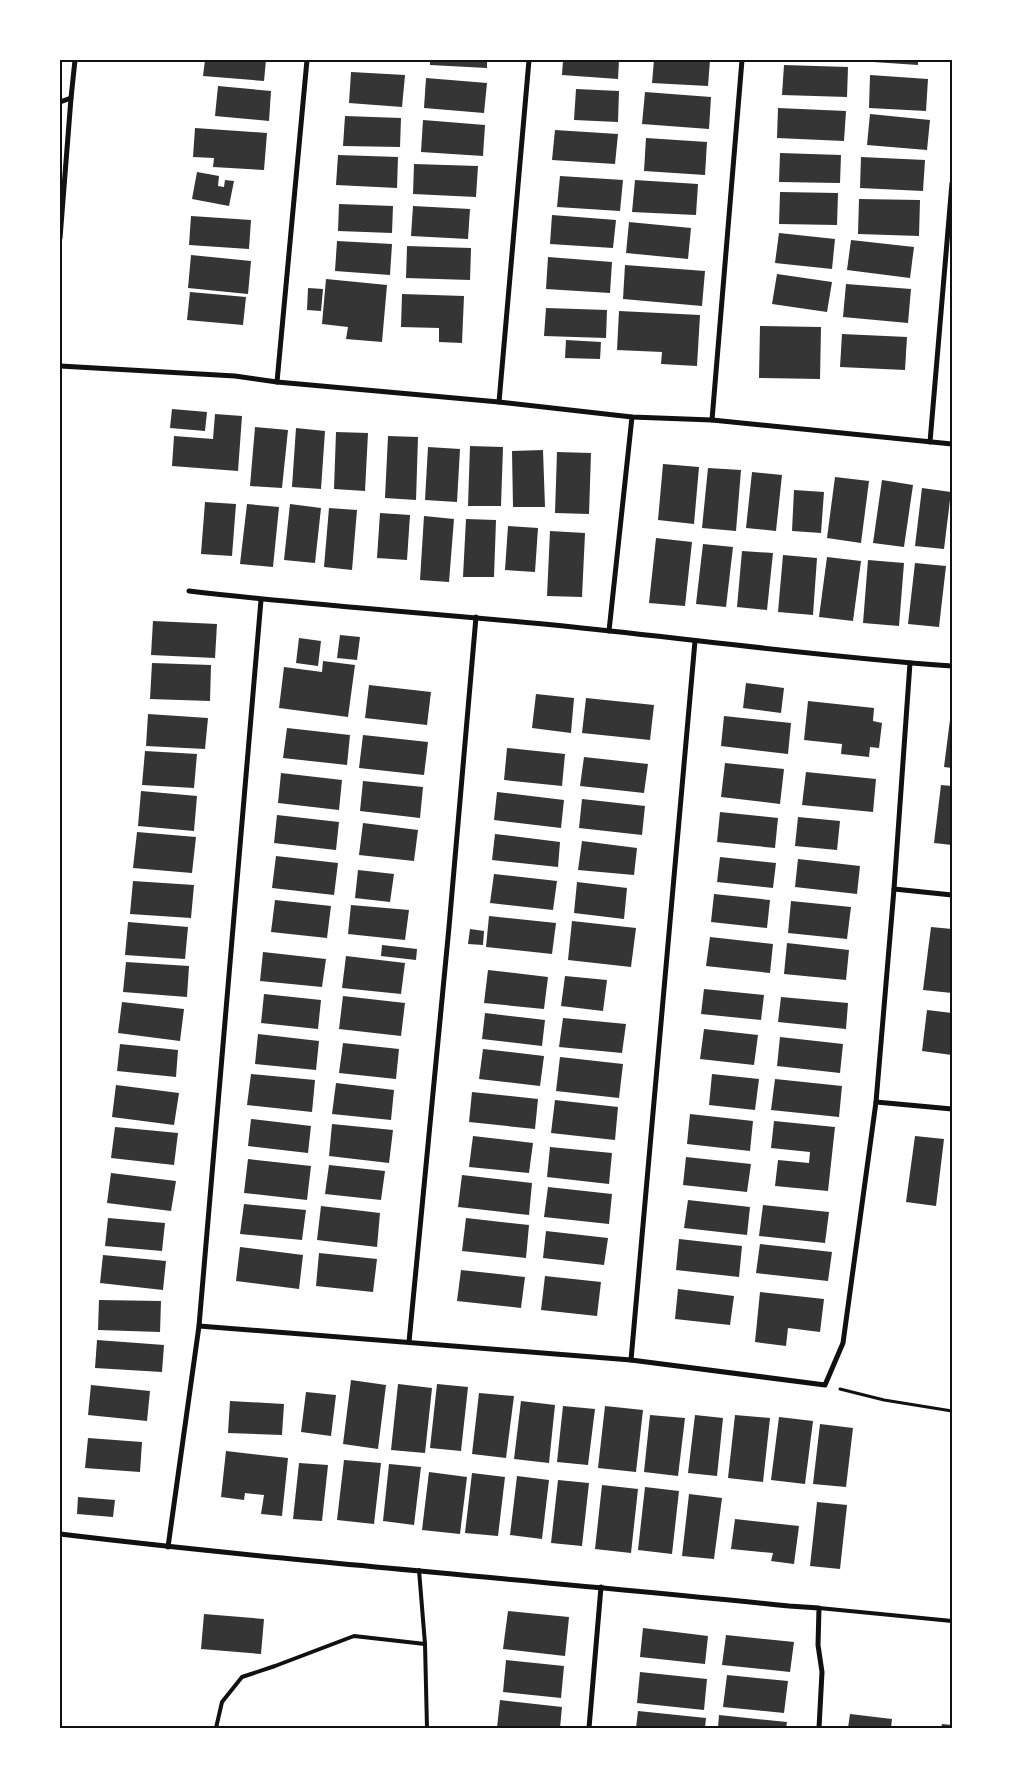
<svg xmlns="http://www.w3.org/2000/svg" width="1012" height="1788" font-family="'IBM Plex Sans',sans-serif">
  <rect width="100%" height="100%" fill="#fff"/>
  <g fill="#353535">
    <path d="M 205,60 L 266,60 L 264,81 L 203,76 Z"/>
    <path d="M 430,60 L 487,60 L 487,68 L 430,65 Z"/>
    <path d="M 563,60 L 619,60 L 618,79 L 562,75 Z"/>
    <path d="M 654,60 L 710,60 L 708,86 L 652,83 Z"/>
    <path d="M 874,60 L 918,60 L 918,65 L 873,62 Z"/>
    <path d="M 784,65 L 848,67 L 847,97 L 782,95 Z"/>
    <path d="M 351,72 L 405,75 L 402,107 L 349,103 Z"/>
    <path d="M 870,75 L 928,79 L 926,111 L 869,108 Z"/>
    <path d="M 426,78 L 487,83 L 484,113 L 424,108 Z"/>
    <path d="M 218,86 L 271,91 L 269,121 L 215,116 Z"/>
    <path d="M 576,89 L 619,91 L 618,122 L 574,120 Z"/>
    <path d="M 645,92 L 711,97 L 709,129 L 642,124 Z"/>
    <path d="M 778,108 L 846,111 L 844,141 L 777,138 Z"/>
    <path d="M 870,114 L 930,120 L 927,150 L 867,145 Z"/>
    <path d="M 345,116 L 401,118 L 400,147 L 343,146 Z"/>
    <path d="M 423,120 L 485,125 L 483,156 L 421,152 Z"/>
    <path d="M 195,128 L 267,133 L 264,170 L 213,167 L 214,158 L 193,157 Z"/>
    <path d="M 555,130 L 618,134 L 615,164 L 552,160 Z"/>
    <path d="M 646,138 L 707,142 L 705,175 L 644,171 Z"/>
    <path d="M 780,153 L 841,155 L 840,183 L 779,182 Z"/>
    <path d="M 338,155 L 398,157 L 397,188 L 336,185 Z"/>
    <path d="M 861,157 L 925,160 L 923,191 L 860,188 Z"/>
    <path d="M 414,164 L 478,166 L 476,197 L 413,194 Z"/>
    <path d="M 197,172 L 219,176 L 218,186 L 224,187 L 225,180 L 234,181 L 229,206 L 192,199 Z"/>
    <path d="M 560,176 L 623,180 L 620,211 L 557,207 Z"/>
    <path d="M 635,180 L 698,184 L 696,215 L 632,212 Z"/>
    <path d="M 780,192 L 838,193 L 837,225 L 779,224 Z"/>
    <path d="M 859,199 L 920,200 L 919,236 L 858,234 Z"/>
    <path d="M 339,204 L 393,206 L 392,233 L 338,231 Z"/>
    <path d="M 413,206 L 470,209 L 468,239 L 411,236 Z"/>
    <path d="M 552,215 L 616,220 L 613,248 L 550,244 Z"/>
    <path d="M 191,216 L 251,220 L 249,249 L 189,245 Z"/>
    <path d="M 629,222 L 691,228 L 688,259 L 626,253 Z"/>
    <path d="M 779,233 L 835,239 L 832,269 L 775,263 Z"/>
    <path d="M 851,240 L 914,247 L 910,278 L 847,270 Z"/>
    <path d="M 337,241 L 392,244 L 390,275 L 335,271 Z"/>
    <path d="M 407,246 L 471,248 L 470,280 L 406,278 Z"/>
    <path d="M 191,255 L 251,261 L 248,294 L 188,288 Z"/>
    <path d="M 548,257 L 612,262 L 610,293 L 546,289 Z"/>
    <path d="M 625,265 L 705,271 L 702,306 L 623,299 Z"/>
    <path d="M 777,274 L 832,282 L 827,312 L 772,304 Z"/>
    <path d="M 326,279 L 387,285 L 382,342 L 346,339 L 348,327 L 322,324 Z"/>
    <path d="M 846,284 L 911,289 L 908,323 L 843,317 Z"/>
    <path d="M 308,288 L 323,289 L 321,311 L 307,310 Z"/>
    <path d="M 190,292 L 246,297 L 243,325 L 187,320 Z"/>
    <path d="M 402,294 L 464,296 L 462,343 L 439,342 L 439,328 L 401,327 Z"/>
    <path d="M 546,308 L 607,310 L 606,338 L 544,336 Z"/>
    <path d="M 619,311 L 700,315 L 697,366 L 661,364 L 662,352 L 617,350 Z"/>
    <path d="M 760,326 L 821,327 L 820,379 L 759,378 Z"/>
    <path d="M 842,334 L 907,337 L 905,370 L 840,367 Z"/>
    <path d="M 566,340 L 601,342 L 600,359 L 565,358 Z"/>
    <path d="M 172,409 L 207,412 L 205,431 L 170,428 Z"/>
    <path d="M 215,414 L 242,416 L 238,471 L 172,466 L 174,436 L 213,439 Z"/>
    <path d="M 255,427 L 288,430 L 282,488 L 250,486 Z"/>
    <path d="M 296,428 L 325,431 L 321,489 L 292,487 Z"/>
    <path d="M 336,432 L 368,433 L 365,491 L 334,489 Z"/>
    <path d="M 388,436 L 418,437 L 416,500 L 385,498 Z"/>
    <path d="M 470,446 L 503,447 L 501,506 L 468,506 Z"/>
    <path d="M 428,447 L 460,449 L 457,502 L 425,500 Z"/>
    <path d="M 543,450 L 545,507 L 513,507 L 512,451 Z"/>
    <path d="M 557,452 L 591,453 L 589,514 L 555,513 Z"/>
    <path d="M 663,464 L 699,467 L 694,524 L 658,520 Z"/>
    <path d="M 708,468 L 741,470 L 736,531 L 702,528 Z"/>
    <path d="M 752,472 L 782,475 L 776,531 L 746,528 Z"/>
    <path d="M 835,477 L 869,481 L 861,543 L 827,538 Z"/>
    <path d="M 882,480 L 913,485 L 904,547 L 873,543 Z"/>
    <path d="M 922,488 L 951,492 L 944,549 L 915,546 Z"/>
    <path d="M 794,490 L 824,492 L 821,533 L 792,531 Z"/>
    <path d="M 205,502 L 236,504 L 232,556 L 201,554 Z"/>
    <path d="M 247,504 L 279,507 L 273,567 L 240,564 Z"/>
    <path d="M 290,504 L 321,508 L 315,563 L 284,560 Z"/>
    <path d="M 329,508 L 357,510 L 352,570 L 324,567 Z"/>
    <path d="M 380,513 L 410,515 L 407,560 L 377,558 Z"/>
    <path d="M 424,516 L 454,519 L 449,582 L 420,580 Z"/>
    <path d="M 466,519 L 496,520 L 494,577 L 463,577 Z"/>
    <path d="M 508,526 L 538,528 L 535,572 L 505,570 Z"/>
    <path d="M 550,531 L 585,533 L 582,597 L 547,596 Z"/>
    <path d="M 656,538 L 692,542 L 685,606 L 649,603 Z"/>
    <path d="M 703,544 L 733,547 L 726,607 L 696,604 Z"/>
    <path d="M 742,551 L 773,553 L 767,610 L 737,607 Z"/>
    <path d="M 783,555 L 817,558 L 813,615 L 778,612 Z"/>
    <path d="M 827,557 L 861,561 L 853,621 L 819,617 Z"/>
    <path d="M 868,560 L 904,563 L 899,626 L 863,623 Z"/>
    <path d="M 915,563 L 946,566 L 939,627 L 908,624 Z"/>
    <path d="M 153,621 L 217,624 L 215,658 L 151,655 Z"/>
    <path d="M 340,635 L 360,637 L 357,660 L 337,658 Z"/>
    <path d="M 299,638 L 321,641 L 318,666 L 296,663 Z"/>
    <path d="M 323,661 L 355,665 L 348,717 L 279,708 L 284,667 L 322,672 Z"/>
    <path d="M 152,663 L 211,665 L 210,701 L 150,699 Z"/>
    <path d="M 746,683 L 784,688 L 781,713 L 743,708 Z"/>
    <path d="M 369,685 L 431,692 L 427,725 L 365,718 Z"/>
    <path d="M 536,694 L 574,698 L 571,733 L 532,728 Z"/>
    <path d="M 586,698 L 654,705 L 650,740 L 582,733 Z"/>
    <path d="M 808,701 L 874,708 L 873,721 L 882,723 L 879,748 L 870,747 L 869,757 L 841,754 L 842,744 L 804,740 Z"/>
    <path d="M 951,712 L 952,712 L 952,768 L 944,767 Z"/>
    <path d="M 148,714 L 208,718 L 205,749 L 146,746 Z"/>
    <path d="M 724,716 L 791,723 L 788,754 L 721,746 Z"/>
    <path d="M 287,728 L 350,735 L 347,765 L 283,758 Z"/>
    <path d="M 363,735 L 428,742 L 424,775 L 359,768 Z"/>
    <path d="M 507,748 L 565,754 L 562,786 L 504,780 Z"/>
    <path d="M 145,751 L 197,754 L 194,788 L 142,785 Z"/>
    <path d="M 584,757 L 648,764 L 644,793 L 580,786 Z"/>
    <path d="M 725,763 L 784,769 L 780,804 L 721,797 Z"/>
    <path d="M 806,772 L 876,779 L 873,812 L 802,805 Z"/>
    <path d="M 281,773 L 342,780 L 339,810 L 278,803 Z"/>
    <path d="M 363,781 L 423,787 L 420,818 L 360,811 Z"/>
    <path d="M 941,785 L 952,786 L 952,845 L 934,843 Z"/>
    <path d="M 141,791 L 197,796 L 194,831 L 138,826 Z"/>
    <path d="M 497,792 L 564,800 L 561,828 L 494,820 Z"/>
    <path d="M 582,799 L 645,806 L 642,835 L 579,828 Z"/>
    <path d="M 720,812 L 778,818 L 775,848 L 717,842 Z"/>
    <path d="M 277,815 L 339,822 L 336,850 L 274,843 Z"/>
    <path d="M 798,817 L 840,821 L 837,850 L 795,846 Z"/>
    <path d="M 363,823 L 418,830 L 414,861 L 359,855 Z"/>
    <path d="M 137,832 L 196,837 L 192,873 L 133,868 Z"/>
    <path d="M 495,834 L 560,842 L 558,867 L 492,860 Z"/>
    <path d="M 582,841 L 637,848 L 634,875 L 578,870 Z"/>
    <path d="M 276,856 L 338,863 L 334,895 L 272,888 Z"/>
    <path d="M 720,857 L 776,863 L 773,888 L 717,882 Z"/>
    <path d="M 798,859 L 860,866 L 857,894 L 795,887 Z"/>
    <path d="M 358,870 L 394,874 L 390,902 L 355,898 Z"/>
    <path d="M 494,874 L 557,881 L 553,910 L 490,903 Z"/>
    <path d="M 133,881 L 194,885 L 191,918 L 130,914 Z"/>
    <path d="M 577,882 L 627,888 L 624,919 L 574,913 Z"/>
    <path d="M 714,894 L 770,900 L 767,928 L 711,922 Z"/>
    <path d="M 275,900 L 331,906 L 327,938 L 271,932 Z"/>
    <path d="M 791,901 L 851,907 L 847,939 L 788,933 Z"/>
    <path d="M 351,905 L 409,910 L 405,940 L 348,934 Z"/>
    <path d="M 489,916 L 556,923 L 552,954 L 486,947 Z"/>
    <path d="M 572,921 L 636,928 L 631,967 L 568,960 Z"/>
    <path d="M 128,922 L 188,927 L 185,959 L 125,955 Z"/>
    <path d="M 931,927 L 952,929 L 952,993 L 923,990 Z"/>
    <path d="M 470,929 L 484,931 L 483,945 L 468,944 Z"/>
    <path d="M 710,937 L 773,944 L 770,973 L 706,966 Z"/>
    <path d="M 787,943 L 849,950 L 846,980 L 784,974 Z"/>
    <path d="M 382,945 L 417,949 L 416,960 L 381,956 Z"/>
    <path d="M 263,952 L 326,959 L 322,987 L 260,981 Z"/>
    <path d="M 346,956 L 405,963 L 401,994 L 342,988 Z"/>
    <path d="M 126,962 L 189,966 L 187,997 L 123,992 Z"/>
    <path d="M 488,970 L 548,977 L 544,1009 L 484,1003 Z"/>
    <path d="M 565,976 L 607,980 L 603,1011 L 561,1006 Z"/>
    <path d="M 704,989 L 764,995 L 761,1020 L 701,1014 Z"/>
    <path d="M 264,994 L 321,1000 L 318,1029 L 261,1023 Z"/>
    <path d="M 343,996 L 405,1003 L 401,1036 L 339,1029 Z"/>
    <path d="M 781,997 L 848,1003 L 846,1029 L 778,1022 Z"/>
    <path d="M 122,1002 L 184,1009 L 180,1041 L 118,1033 Z"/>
    <path d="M 927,1010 L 952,1013 L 952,1055 L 922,1051 Z"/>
    <path d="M 485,1013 L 545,1020 L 542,1046 L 482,1039 Z"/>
    <path d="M 563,1018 L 626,1024 L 622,1053 L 559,1047 Z"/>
    <path d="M 704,1029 L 758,1035 L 754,1065 L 700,1059 Z"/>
    <path d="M 258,1034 L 319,1041 L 316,1070 L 255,1064 Z"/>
    <path d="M 780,1037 L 843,1044 L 840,1073 L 777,1066 Z"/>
    <path d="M 343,1043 L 399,1049 L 396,1079 L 339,1073 Z"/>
    <path d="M 120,1044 L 178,1050 L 176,1077 L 117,1071 Z"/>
    <path d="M 483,1049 L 544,1056 L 540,1086 L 479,1079 Z"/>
    <path d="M 560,1057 L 623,1064 L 619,1098 L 556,1091 Z"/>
    <path d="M 251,1074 L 315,1080 L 312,1112 L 247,1105 Z"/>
    <path d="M 712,1074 L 759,1079 L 755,1110 L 709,1105 Z"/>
    <path d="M 775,1079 L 842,1086 L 839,1117 L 771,1110 Z"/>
    <path d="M 336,1083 L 394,1090 L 391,1120 L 332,1114 Z"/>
    <path d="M 116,1085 L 179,1093 L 174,1125 L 112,1117 Z"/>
    <path d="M 472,1092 L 538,1099 L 535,1129 L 469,1122 Z"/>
    <path d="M 555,1100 L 618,1107 L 615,1140 L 551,1133 Z"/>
    <path d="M 690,1114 L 753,1121 L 750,1151 L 687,1144 Z"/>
    <path d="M 251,1119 L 311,1126 L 308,1153 L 248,1146 Z"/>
    <path d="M 774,1121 L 835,1127 L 828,1191 L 775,1186 L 778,1160 L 809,1163 L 810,1152 L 771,1148 Z"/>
    <path d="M 332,1124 L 393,1130 L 389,1163 L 329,1156 Z"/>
    <path d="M 115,1127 L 178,1133 L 174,1165 L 111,1158 Z"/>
    <path d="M 473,1136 L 533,1143 L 529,1173 L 469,1167 Z"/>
    <path d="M 915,1136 L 944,1139 L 936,1206 L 906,1202 Z"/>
    <path d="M 550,1147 L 612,1153 L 609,1184 L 547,1177 Z"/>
    <path d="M 686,1157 L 751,1164 L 747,1192 L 683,1185 Z"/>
    <path d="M 248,1159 L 311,1166 L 307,1200 L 244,1193 Z"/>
    <path d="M 329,1165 L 385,1171 L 381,1200 L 325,1194 Z"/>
    <path d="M 111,1173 L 176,1181 L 171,1211 L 107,1203 Z"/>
    <path d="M 462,1175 L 532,1183 L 529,1215 L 458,1207 Z"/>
    <path d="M 548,1187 L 612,1194 L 609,1224 L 544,1217 Z"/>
    <path d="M 688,1200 L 750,1207 L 747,1235 L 684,1228 Z"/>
    <path d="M 244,1204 L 306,1210 L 302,1240 L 240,1234 Z"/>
    <path d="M 763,1205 L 829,1212 L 825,1243 L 759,1236 Z"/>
    <path d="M 321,1206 L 380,1213 L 377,1247 L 317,1240 Z"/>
    <path d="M 108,1218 L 165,1223 L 162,1251 L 105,1246 Z"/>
    <path d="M 466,1218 L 529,1225 L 526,1258 L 462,1251 Z"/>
    <path d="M 546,1231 L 608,1238 L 604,1265 L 543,1258 Z"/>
    <path d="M 679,1239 L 742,1246 L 739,1277 L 676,1270 Z"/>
    <path d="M 760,1244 L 832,1252 L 828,1281 L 756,1273 Z"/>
    <path d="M 240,1247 L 303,1255 L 299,1289 L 236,1281 Z"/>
    <path d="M 319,1253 L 377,1259 L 373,1292 L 316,1286 Z"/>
    <path d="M 103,1255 L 166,1261 L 163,1290 L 100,1283 Z"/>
    <path d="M 461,1270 L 525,1277 L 521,1308 L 457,1301 Z"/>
    <path d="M 545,1276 L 601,1282 L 597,1316 L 541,1310 Z"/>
    <path d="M 678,1289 L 734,1296 L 730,1325 L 675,1319 Z"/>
    <path d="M 760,1292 L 824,1299 L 820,1332 L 788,1328 L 786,1346 L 755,1342 Z"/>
    <path d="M 99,1300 L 161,1301 L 160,1332 L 98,1330 Z"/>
    <path d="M 97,1340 L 164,1345 L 162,1372 L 95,1368 Z"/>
    <path d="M 351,1380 L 386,1385 L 378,1449 L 343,1444 Z"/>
    <path d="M 398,1384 L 432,1388 L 425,1453 L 391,1450 Z"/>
    <path d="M 437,1384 L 468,1387 L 461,1451 L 430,1448 Z"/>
    <path d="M 91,1385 L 150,1391 L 147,1421 L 88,1415 Z"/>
    <path d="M 306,1392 L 336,1395 L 331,1436 L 301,1432 Z"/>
    <path d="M 479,1393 L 514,1396 L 506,1458 L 472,1454 Z"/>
    <path d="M 230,1401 L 284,1404 L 282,1435 L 228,1433 Z"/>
    <path d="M 521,1401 L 555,1405 L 549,1463 L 514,1459 Z"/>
    <path d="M 563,1406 L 595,1409 L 588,1465 L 557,1462 Z"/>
    <path d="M 605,1406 L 643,1410 L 636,1472 L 598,1468 Z"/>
    <path d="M 650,1415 L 685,1418 L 678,1476 L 644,1472 Z"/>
    <path d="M 695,1415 L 723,1418 L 717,1476 L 688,1473 Z"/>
    <path d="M 735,1415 L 770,1418 L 763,1482 L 728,1478 Z"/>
    <path d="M 779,1417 L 813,1421 L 805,1484 L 771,1480 Z"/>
    <path d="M 820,1424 L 853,1428 L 846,1487 L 813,1484 Z"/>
    <path d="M 88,1438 L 142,1442 L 140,1472 L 85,1468 Z"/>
    <path d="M 226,1451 L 288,1458 L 282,1516 L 261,1514 L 264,1495 L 245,1493 L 244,1500 L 221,1497 Z"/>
    <path d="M 344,1460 L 381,1463 L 374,1524 L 337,1520 Z"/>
    <path d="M 299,1463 L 328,1465 L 322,1521 L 293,1519 Z"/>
    <path d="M 389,1464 L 421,1467 L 414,1525 L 383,1521 Z"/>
    <path d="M 429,1472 L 467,1477 L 460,1534 L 422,1530 Z"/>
    <path d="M 472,1473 L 505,1477 L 498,1536 L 465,1533 Z"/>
    <path d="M 517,1476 L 549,1480 L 542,1539 L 510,1535 Z"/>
    <path d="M 558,1480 L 589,1483 L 582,1546 L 551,1543 Z"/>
    <path d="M 602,1485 L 638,1489 L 631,1553 L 595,1549 Z"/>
    <path d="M 645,1487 L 679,1491 L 672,1554 L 638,1550 Z"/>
    <path d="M 689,1494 L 722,1498 L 714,1559 L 682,1556 Z"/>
    <path d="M 78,1497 L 115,1500 L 113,1517 L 77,1514 Z"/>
    <path d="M 817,1502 L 847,1505 L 840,1569 L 810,1566 Z"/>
    <path d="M 735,1519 L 799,1526 L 794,1564 L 771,1561 L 773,1553 L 731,1549 Z"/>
    <path d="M 508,1611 L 569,1617 L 565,1656 L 503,1649 Z"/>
    <path d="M 204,1614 L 264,1619 L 261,1654 L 201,1649 Z"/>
    <path d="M 643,1628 L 708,1636 L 705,1664 L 640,1657 Z"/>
    <path d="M 726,1635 L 794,1642 L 790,1672 L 722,1665 Z"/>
    <path d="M 506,1660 L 564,1666 L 561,1698 L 503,1692 Z"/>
    <path d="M 640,1672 L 707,1679 L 704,1710 L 637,1703 Z"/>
    <path d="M 727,1675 L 788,1681 L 784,1713 L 723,1707 Z"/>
    <path d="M 500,1700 L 562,1707 L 560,1728 L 497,1728 Z"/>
    <path d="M 638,1711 L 706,1718 L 705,1728 L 636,1728 Z"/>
    <path d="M 850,1714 L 892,1719 L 891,1728 L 848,1728 Z"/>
    <path d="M 719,1715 L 787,1722 L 786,1728 L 718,1728 Z"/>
    <path d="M 942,1724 L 952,1725 L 952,1728 L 941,1728 Z"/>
  </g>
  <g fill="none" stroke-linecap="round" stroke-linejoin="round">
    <path stroke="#111" stroke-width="3" d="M 840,1389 L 884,1400 L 952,1411"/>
    <g stroke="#111" stroke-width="4">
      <path d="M 419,1570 L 425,1644 L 427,1728"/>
      <path d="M 819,1608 L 952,1621"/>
      <path d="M 216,1728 L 222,1702 L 242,1677 L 275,1666 L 354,1636 L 425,1644"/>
    </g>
    <g stroke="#111" stroke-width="5">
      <path d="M 60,102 L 71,98 L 75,60"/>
      <path d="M 60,238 L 71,98"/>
      <path d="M 60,366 L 235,376 L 277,382 L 499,402 L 632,417 L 712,420 L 952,444"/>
      <path d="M 277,382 L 307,60"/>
      <path d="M 499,402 L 529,60"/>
      <path d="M 712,420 L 742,60"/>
      <path d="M 930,442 L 952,183"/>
      <path d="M 189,591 C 317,606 445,614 573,627 C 699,640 825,657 952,666"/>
      <path d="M 609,631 L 632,417"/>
      <path d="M 894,889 L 952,895"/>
      <path d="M 876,1102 L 952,1109"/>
      <path d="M 199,1326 L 631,1360 L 825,1385 L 843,1343 L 876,1102 L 894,889 L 910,663"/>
      <path d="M 409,1342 L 449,927 L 476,617"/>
      <path d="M 631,1360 L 695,641"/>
      <path d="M 60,1534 C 302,1563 546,1581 789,1606 L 819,1608 L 818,1645 L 822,1672 L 819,1728"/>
      <path d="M 168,1547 L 199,1326 L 261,600"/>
      <path d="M 589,1728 L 601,1587"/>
    </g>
  </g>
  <rect width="1012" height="1788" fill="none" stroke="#ffffff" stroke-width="122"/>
  <rect x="61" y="61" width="890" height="1666" fill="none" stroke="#111" stroke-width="2"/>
</svg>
